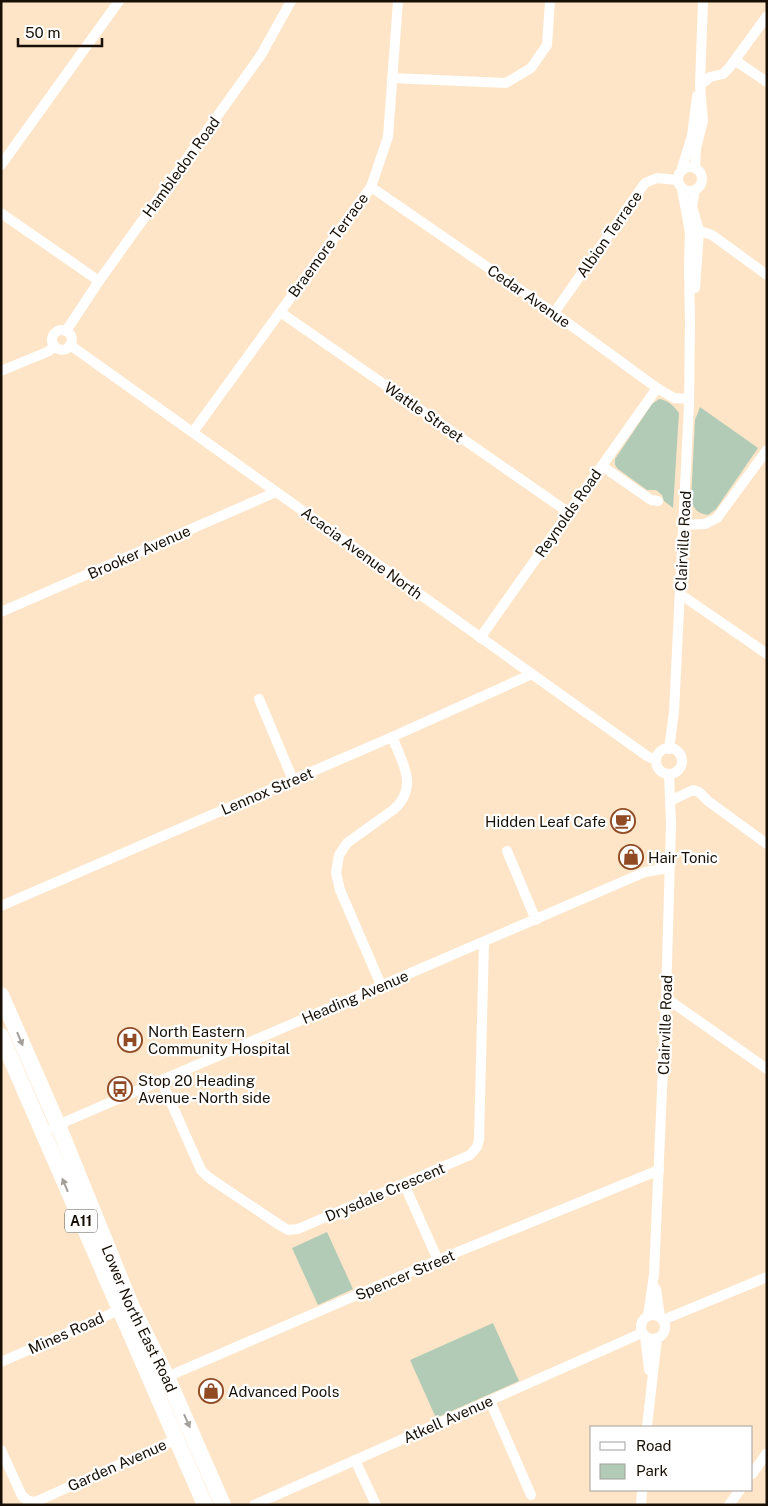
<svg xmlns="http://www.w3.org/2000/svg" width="768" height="1506" font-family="'Public Sans',sans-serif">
  <rect width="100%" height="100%" fill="#fee5c7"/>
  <g fill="#b2cbb7">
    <path d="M 659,399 C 668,400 674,406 679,413 L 673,508 L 664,501 L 662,495 L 656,490 L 647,490 L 618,469 L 615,465 L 615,459 L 652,404 Z"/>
    <path d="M 700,407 L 758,448 L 716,509 L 708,515 C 698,513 695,511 691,501 L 695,420 Z"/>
    <path d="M 327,1232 L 353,1289 L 318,1305 L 292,1248 Z"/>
    <path d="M 493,1323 L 519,1381 L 436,1418 L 410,1360 Z"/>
  </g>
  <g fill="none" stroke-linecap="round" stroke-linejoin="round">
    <g stroke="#fff" stroke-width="10">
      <path d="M 736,61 L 767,82"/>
      <path d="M 392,78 L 506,83 L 531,68 L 547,45 L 550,1"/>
      <path d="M 700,85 L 710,77 L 723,74 L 729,68 L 767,16"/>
      <path d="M 1,165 L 119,1"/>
      <circle cx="690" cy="179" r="12"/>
      <path d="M 682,168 L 692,136 L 697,96"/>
      <path d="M 695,168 L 696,148 L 703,121 L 700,85 L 703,1"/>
      <path d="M 371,187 L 554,313 L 657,388 L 674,398 L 689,399"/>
      <path d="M 1,213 L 99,281"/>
      <path d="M 694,232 L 703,232 L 712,235 L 767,275"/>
      <path d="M 695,288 L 699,231 L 692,206 L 695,190"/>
      <path d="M 280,312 L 568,512"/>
      <path d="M 554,313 L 645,183 L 657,178 L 677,180"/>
      <circle cx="62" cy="340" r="10"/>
      <path d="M 66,331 L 99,281 L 261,55 L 291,1"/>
      <path d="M 70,345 L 647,756 L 656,760"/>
      <path d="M 1,371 L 47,352 L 55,346"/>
      <path d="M 193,432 L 371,187 L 388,137 L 398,1"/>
      <path d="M 602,466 L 651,500 L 658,501"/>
      <path d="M 683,525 L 705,524 L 717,518 L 767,450"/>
      <path d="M 680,594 L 767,654"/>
      <path d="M 1,612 L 276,492"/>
      <path d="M 480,638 L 657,388"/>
      <path d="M 259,699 L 293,780"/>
      <circle cx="669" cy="761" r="13"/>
      <path d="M 669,749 L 674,712 L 689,405 L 690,323 L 689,267 L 690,232 L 682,189"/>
      <path d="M 670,801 L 693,790 L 699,792 L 708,801 L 767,844"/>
      <path d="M 507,851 L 536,920"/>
      <path d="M 1,906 L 392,737 L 532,674"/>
      <path d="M 381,985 L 340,890 L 336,873 L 339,855 L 347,843 L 393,810 C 419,788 403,763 392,737"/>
      <path d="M 666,998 L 767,1069"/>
      <path d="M 161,1080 L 201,1170 L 208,1177 L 278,1224 L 288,1230 L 298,1229 L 470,1155 L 477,1147 L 479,1140 L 484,942"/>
      <path d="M 53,1127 L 645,872 L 669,868"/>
      <path d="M 404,1184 L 438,1260"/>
      <path d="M 656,1289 L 660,1317"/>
      <circle cx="653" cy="1327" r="12"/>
      <path d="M 648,1316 L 654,1275 L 666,998 L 671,824 L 669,774"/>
      <path d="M 663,1320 L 767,1277"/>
      <path d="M 645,1336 L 649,1370"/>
      <path d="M 1,1362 L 124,1308"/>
      <path d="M 162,1379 L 438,1260 L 659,1170"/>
      <path d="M 490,1401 L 531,1495"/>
      <path d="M 647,1427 L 657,1338"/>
      <path d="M 1,1450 L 22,1496 L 27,1500 L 35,1502 L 177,1439"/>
      <path d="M 355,1460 L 376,1505"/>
      <path d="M 752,1474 L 767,1453"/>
      <path d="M 254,1505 L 642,1333"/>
      <path d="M 641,1505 L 642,1490"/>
      <path d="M 729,1505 L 740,1490"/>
    </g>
    <g stroke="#fff" stroke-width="16">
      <path id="s1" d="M 1,995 L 58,1125 L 131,1305 L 167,1377 L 223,1505"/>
      <path d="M 1,1036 L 205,1505"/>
    </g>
  </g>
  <defs><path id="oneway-solid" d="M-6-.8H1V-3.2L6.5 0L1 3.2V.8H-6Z" transform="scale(1.25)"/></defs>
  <g fill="#a39f9b">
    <use href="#oneway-solid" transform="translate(20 1039) rotate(67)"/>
    <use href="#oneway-solid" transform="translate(65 1185) rotate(-113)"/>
    <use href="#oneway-solid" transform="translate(187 1421) rotate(66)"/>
  </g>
  <defs>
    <symbol id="cafe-ring" viewBox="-11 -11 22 22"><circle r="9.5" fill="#fff" stroke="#914b24" stroke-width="1.5"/><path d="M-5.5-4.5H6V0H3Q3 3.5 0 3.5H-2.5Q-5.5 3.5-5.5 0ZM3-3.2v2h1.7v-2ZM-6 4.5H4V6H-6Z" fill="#914b24"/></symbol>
    <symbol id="shop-ring" viewBox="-11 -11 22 22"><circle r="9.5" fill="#fff" stroke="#914b24" stroke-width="1.5"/><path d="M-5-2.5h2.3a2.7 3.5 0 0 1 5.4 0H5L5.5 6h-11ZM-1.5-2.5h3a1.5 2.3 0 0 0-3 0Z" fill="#914b24"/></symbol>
    <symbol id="hospital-ring" viewBox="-11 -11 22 22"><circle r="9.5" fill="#fff" stroke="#914b24" stroke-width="1.5"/><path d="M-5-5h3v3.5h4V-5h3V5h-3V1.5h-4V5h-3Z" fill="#914b24"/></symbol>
    <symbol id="bus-ring" viewBox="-11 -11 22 22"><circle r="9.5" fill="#fff" stroke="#914b24" stroke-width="1.5"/><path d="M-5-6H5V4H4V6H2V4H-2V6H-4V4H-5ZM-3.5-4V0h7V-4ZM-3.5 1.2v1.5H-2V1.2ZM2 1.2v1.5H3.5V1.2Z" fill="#914b24"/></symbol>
  </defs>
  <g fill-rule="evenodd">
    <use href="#cafe-ring" x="609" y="807" width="28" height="28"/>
    <use href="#shop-ring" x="617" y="843" width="28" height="28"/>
    <use href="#hospital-ring" x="116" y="1026" width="28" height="28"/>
    <use href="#bus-ring" x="106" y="1075" width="28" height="28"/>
    <use href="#shop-ring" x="197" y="1377" width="28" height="28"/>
  </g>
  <g text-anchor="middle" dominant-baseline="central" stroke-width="4.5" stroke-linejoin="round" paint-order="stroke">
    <rect fill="#fff" stroke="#5d5851" stroke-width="1" x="65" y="1209.5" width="32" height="23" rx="4"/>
    <g font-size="14" font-weight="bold" fill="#181006">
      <text x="81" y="1221">A11</text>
    </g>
    <g font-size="15" fill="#181006" stroke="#fff">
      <text transform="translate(181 167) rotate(-54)">Hambledon Road</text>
      <text transform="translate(609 234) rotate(-55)">Albion Terrace</text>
      <text transform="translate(328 245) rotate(-54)">Braemore Terrace</text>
      <text transform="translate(529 296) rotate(35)">Cedar Avenue</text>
      <text transform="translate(424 412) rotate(35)">Wattle Street</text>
      <text transform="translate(568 513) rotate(-55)">Reynolds Road</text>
      <text transform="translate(683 541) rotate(-87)">Clairville Road</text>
      <text transform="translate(139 552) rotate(-24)">Brooker Avenue</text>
      <text transform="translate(362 553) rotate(36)">Acacia Avenue North</text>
      <text transform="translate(267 791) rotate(-23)">Lennox Street</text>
      <text transform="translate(355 997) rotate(-23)">Heading Avenue</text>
      <text transform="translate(665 1025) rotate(-88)">Clairville Road</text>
      <text transform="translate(385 1192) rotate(-23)">Drysdale Crescent</text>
      <text transform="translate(405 1275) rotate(-23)">Spencer Street</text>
      <text stroke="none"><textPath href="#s1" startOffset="352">Lower North East Road</textPath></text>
      <text transform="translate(66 1333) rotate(-24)">Mines Road</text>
      <text transform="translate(448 1419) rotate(-24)">Atkell Avenue</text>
      <text transform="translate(117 1465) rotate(-24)">Garden Avenue</text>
    </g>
    <g font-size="15" fill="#181006" stroke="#fff" text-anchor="start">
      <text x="606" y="821" text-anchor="end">Hidden Leaf Cafe</text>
      <text x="648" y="857">Hair Tonic</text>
      <text x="148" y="1031">North Eastern<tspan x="148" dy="17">Community Hospital</tspan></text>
      <text x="138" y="1080">Stop 20 Heading<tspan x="138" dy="17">Avenue - North side</tspan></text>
      <text x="228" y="1391">Advanced Pools</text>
    </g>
  </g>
  <rect width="768" height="1506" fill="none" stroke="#181006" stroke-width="5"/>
  <rect x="590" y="1426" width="162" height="65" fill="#ffffff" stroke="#a39f9b"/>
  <rect x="600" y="1442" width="25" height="8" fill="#ffffff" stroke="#a39f9b"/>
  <text x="636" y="1451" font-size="15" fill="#181006">Road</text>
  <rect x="600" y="1464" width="25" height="15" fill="#b2cbb7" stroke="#a39f9b"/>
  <text x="636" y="1476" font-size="15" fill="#181006">Park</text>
  <path d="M18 38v8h84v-8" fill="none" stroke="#181006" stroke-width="2.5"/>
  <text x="25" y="38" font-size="15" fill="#181006" stroke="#ffffff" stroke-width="4" paint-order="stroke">50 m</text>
</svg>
